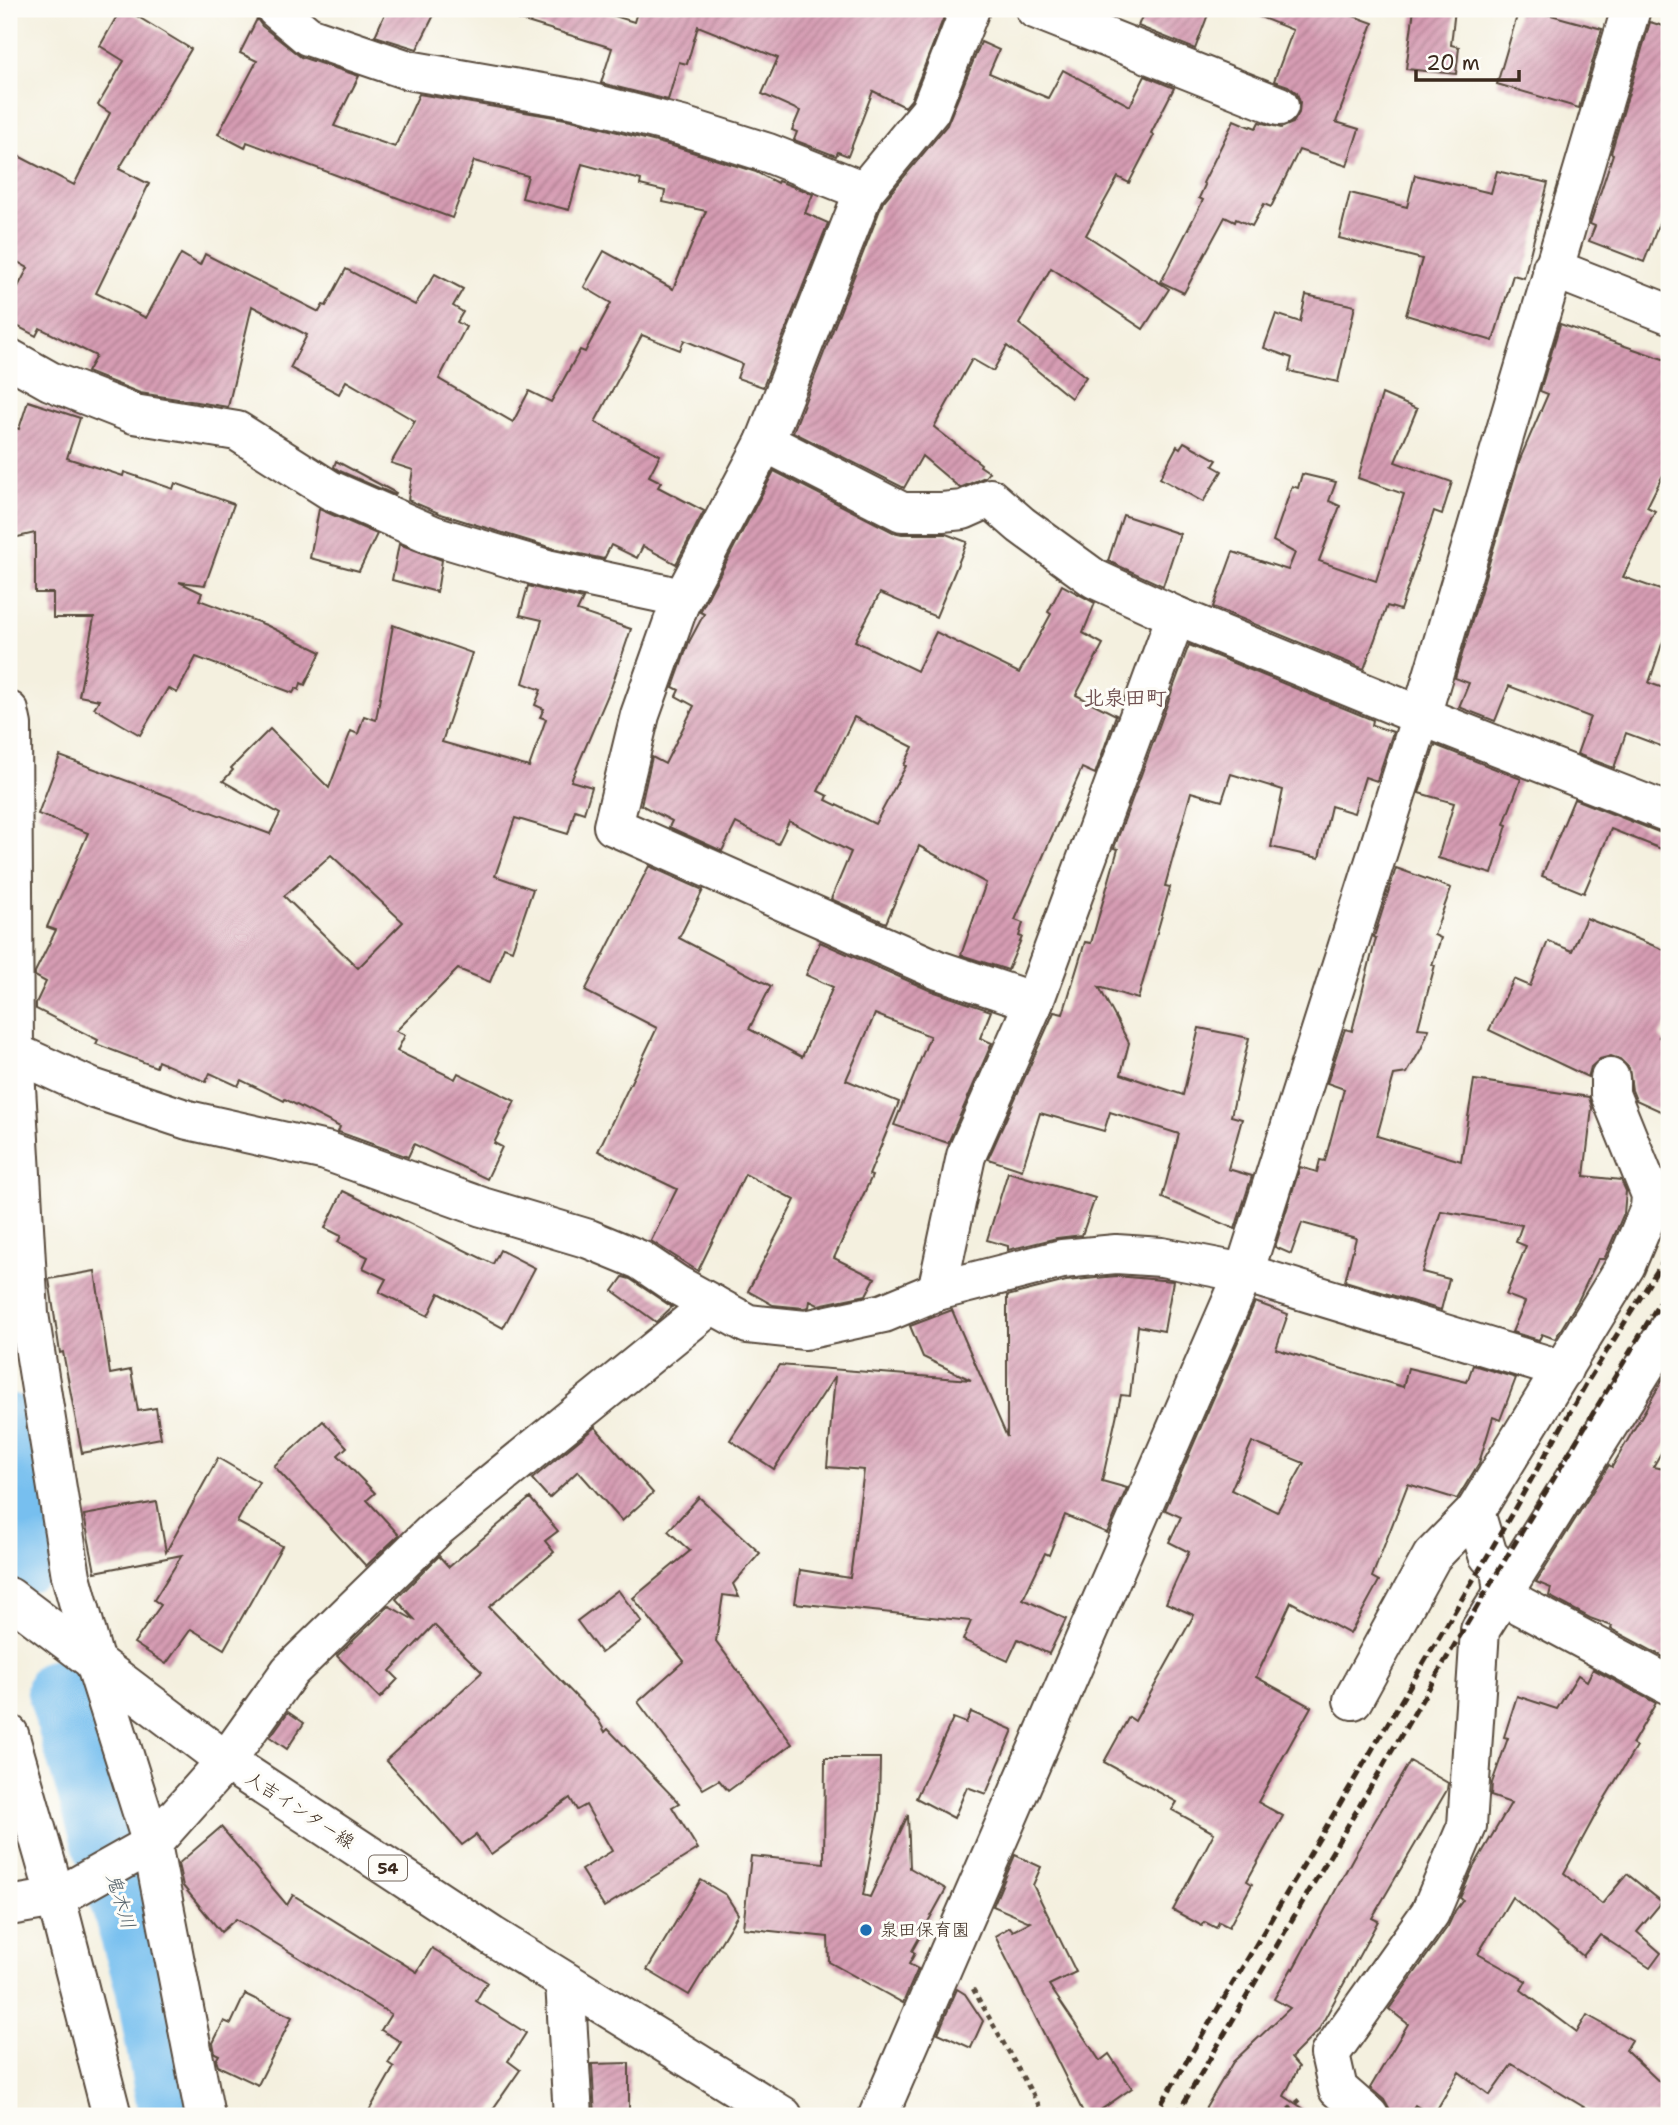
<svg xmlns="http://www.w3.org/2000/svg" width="1678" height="2125" font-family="'Shantell Sans','Klee One',sans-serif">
  <defs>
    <pattern id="building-hatch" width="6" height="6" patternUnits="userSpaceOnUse" patternTransform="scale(1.75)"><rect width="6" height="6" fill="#d69cb3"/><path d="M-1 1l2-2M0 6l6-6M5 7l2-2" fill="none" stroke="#af7f91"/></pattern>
  </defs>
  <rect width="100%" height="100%" fill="#fdfcf7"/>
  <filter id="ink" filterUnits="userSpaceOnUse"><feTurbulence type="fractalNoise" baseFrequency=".0143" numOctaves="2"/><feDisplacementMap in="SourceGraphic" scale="14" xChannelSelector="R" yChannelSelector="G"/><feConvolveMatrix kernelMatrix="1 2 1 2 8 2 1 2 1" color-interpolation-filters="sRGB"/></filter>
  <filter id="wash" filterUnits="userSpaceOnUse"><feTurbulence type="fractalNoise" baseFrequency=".00686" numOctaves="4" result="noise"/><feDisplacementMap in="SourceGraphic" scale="28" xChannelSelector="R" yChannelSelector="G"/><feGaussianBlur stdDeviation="1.57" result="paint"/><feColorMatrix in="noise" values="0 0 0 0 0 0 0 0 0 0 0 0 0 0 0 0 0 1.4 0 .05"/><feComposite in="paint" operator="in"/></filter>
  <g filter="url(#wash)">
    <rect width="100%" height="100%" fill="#f4f0df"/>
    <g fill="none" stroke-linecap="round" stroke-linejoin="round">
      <g stroke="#77bfef" stroke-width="61">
        <path d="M 9,1424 L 27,1561"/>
        <path d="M 57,1689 L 146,1987 L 169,2116"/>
      </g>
    </g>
    <g id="blocks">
      <g fill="url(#building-hatch)" fill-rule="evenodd">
        <path d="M 121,9 L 125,9 L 191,49 L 119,169 L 149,184 L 96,293 L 146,318 L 181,254 L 200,265 L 205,254 L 319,312 L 323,305 L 326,306 L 346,269 L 415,305 L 435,274 L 463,289 L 453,306 L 463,312 L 457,322 L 466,327 L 439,379 L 513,422 L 529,391 L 551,402 L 580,350 L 585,352 L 611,303 L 584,287 L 604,251 L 673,289 L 706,211 L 663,202 L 665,191 L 640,185 L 641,180 L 582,164 L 569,210 L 522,198 L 528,176 L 474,161 L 452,218 L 247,142 L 245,148 L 218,134 L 257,61 L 240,53 L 257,19 L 262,26 L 301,57 L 359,76 L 334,126 L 395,147 L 419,94 L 571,120 L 676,147 L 756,172 L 777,183 L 778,181 L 813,194 L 805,213 L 828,223 L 763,387 L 737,378 L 742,364 L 735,361 L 684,340 L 680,350 L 642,335 L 595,422 L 660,455 L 649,476 L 661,482 L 658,487 L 704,511 L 676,564 L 643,546 L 637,558 L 611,545 L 604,559 L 552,548 L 441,514 L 408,500 L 413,470 L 391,463 L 415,421 L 346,381 L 339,394 L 290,368 L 307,335 L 252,306 L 228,407 L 140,393 L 87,372 L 96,356 L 40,328 L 36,336 L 9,322 L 9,304 L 28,268 L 9,257 L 9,151 L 74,185 L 110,113 L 98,105 L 124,61 L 100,46 Z"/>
        <path d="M 387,9 L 437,9 L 417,49 L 375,36 Z"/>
        <path d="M 505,9 L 592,9 L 634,22 L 638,9 L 947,9 L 911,100 L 905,107 L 873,91 L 848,156 L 838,152 L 836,156 L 794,140 L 797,132 L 792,130 L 800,111 L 762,94 L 778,58 L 698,26 L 687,64 L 679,62 L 668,100 L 601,83 L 612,48 L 504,15 Z"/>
        <path d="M 1145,9 L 1210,9 L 1195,49 L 1138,26 Z"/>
        <path d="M 1245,9 L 1334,9 L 1373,23 L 1336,122 L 1359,129 L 1347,166 L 1299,150 L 1271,207 L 1264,204 L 1252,226 L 1236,219 L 1235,222 L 1225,217 L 1184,293 L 1161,282 L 1203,200 L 1199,198 L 1205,185 L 1203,183 L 1234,120 L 1250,127 L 1251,126 L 1256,128 L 1259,122 L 1281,128 L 1293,123 L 1299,113 L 1300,102 L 1297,93 L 1288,86 L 1274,81 L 1293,30 L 1245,11 Z"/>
        <path d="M 1414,9 L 1455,9 L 1451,45 L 1459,47 L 1456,74 L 1406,69 Z"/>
        <path d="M 1519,9 L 1529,9 L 1602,29 L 1579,108 L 1497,84 Z"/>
        <path d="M 1650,22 L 1669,28 L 1669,198 L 1644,262 L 1589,241 L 1595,226 L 1590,224 L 1613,154 L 1611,153 Z"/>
        <path d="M 981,42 L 999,50 L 989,73 L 1048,98 L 1063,70 L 1130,106 L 1145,76 L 1174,88 L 1151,133 L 1154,135 L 1129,183 L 1118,177 L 1086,235 L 1169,289 L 1143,329 L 1051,268 L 1019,324 L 1086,377 L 1071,398 L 1007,346 L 993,371 L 972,359 L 934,427 L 981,464 L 980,466 L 989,472 L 985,477 L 960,488 L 922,456 L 904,488 L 793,432 L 883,202 L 947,125 Z"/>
        <path d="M 1497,171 L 1548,183 L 1524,278 L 1513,275 L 1493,341 L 1406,315 L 1422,259 L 1339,238 L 1350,193 L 1407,207 L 1415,175 L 1491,193 Z"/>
        <path d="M 1306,295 L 1355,306 L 1338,382 L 1289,371 L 1292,358 L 1264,348 L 1276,314 L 1300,322 Z"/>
        <path d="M 1560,324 L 1669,361 L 1669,463 L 1647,507 L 1655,511 L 1623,577 L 1669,593 L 1669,623 L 1649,683 L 1669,690 L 1669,749 L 1626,733 L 1614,768 L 1577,754 L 1590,717 L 1509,686 L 1495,721 L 1459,707 L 1469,683 L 1455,678 L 1520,459 L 1548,394 L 1540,391 Z"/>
        <path d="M 1382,394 L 1417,409 L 1395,462 L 1452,482 L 1442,514 L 1434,511 L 1400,610 L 1387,606 L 1364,669 L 1213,607 L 1233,552 L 1288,570 L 1295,553 L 1273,541 L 1292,486 L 1298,488 L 1302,474 L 1336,482 L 1329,501 L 1340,506 L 1319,561 L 1376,581 L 1404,494 L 1358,478 Z"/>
        <path d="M 28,401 L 80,418 L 67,458 L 123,476 L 124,472 L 173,489 L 175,483 L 234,504 L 205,585 L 179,582 L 202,593 L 199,600 L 266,625 L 321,652 L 305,685 L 301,683 L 299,690 L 296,688 L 293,693 L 196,657 L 177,693 L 168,688 L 140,735 L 94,708 L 99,700 L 79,696 L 94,618 L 53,618 L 53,593 L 35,593 L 35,533 L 9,539 L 9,426 L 19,429 Z"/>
        <path d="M 1184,442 L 1217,460 L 1213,466 L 1222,471 L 1203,502 L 1160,478 L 1177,446 L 1180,448 Z"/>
        <path d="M 336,461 L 396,493 L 395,495 L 340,471 L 334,467 Z"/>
        <path d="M 774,471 L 893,532 L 902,534 L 946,534 L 967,542 L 936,617 L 880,593 L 855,641 L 917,671 L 936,632 L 1019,673 L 1051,614 L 1048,612 L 1062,585 L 1095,603 L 1083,633 L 1103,644 L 1076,695 L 1116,715 L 1095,774 L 1082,768 L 1015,920 L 1023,923 L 1019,936 L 1022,937 L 1008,970 L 961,955 L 986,883 L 919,846 L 886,923 L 831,899 L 851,852 L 789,821 L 778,844 L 736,823 L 722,851 L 669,827 L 672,821 L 641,805 L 652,757 L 665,764 L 694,706 L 676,696 L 679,690 L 673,687 L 689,642 L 704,614 L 700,612 ZM 854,717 L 913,747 L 904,765 L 906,766 L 875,824 L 826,800 L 828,796 L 818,791 Z"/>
        <path d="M 319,509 L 377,534 L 359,571 L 310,558 Z"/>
        <path d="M 1123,515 L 1180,534 L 1163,586 L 1108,561 Z"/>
        <path d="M 399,544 L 442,560 L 437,592 L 392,580 Z"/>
        <path d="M 528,586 L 583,599 L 577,611 L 631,629 L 611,688 L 571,781 L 592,787 L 584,813 L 575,810 L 568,834 L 515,818 L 495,876 L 533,889 L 512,950 L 504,947 L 490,982 L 458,969 L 396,1031 L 405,1035 L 397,1051 L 455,1079 L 458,1073 L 515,1101 L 494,1143 L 502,1147 L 487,1179 L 414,1144 L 408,1157 L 339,1132 L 338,1132 L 340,1127 L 285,1099 L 284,1101 L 241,1080 L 238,1086 L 210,1073 L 206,1082 L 158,1061 L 156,1067 L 96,1044 L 98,1040 L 36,1009 L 36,1003 L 46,982 L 35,976 L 35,972 L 56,930 L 47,927 L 88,833 L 38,814 L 60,756 L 270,834 L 280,814 L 223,781 L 233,770 L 231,768 L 270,729 L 329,788 L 351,731 L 358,734 L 364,716 L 376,720 L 393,625 L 472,653 L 442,742 L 529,767 L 546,719 L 540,717 L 544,709 L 535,705 L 541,690 L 523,683 L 542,620 L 520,615 ZM 331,855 L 403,922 L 358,968 L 284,896 Z"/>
        <path d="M 1189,645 L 1373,720 L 1372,725 L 1393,732 L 1377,781 L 1365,777 L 1354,813 L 1331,806 L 1319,858 L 1271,847 L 1283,790 L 1231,774 L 1222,801 L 1191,792 L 1165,886 L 1170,887 L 1138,999 L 1099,987 L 1129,1043 L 1121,1074 L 1183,1095 L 1199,1028 L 1249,1038 L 1231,1116 L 1242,1119 L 1228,1169 L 1252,1176 L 1235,1229 L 1162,1198 L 1179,1134 L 1110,1112 L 1104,1131 L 1040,1113 L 1022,1170 L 988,1159 L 1054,1012 L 1063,1014 L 1085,942 L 1091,943 L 1118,849 L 1114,848 Z"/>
        <path d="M 1435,745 L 1521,779 L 1504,824 L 1507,825 L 1492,874 L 1438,858 L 1454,803 L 1419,793 Z"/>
        <path d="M 1574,799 L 1661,833 L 1669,834 L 1669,852 L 1611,829 L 1584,893 L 1542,876 Z"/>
        <path d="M 649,866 L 703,890 L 679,938 L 771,986 L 749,1029 L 802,1057 L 833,987 L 806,975 L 820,942 L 929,990 L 991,1011 L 980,1038 L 992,1043 L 948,1143 L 894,1125 L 930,1036 L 875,1014 L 846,1080 L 899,1102 L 869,1175 L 872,1176 L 834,1258 L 875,1278 L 866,1295 L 818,1305 L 810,1301 L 809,1307 L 804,1308 L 773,1305 L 748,1291 L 795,1200 L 745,1174 L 698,1271 L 651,1241 L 677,1189 L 598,1151 L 657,1028 L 585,991 Z"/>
        <path d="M 1396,868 L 1451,888 L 1434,935 L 1441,938 L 1432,965 L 1435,965 L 1418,1028 L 1429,1029 L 1421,1049 L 1407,1073 L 1394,1075 L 1377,1136 L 1461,1161 L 1474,1080 L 1589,1097 L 1592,1108 L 1584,1176 L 1621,1180 L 1626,1191 L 1624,1213 L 1606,1255 L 1604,1259 L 1598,1259 L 1578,1301 L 1555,1339 L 1542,1334 L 1539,1340 L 1512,1332 L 1525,1302 L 1506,1295 L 1526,1246 L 1516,1242 L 1522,1225 L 1441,1211 L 1422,1272 L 1449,1279 L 1441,1310 L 1345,1281 L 1356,1238 L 1302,1223 L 1291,1254 L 1275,1247 L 1300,1167 L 1317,1172 L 1320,1160 L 1325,1161 L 1344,1089 L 1327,1083 L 1345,1029 L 1352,1031 L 1376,938 L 1374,937 Z"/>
        <path d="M 1586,918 L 1669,952 L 1669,1019 L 1659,1037 L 1669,1046 L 1669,1115 L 1636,1100 L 1632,1090 L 1629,1068 L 1620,1059 L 1611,1056 L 1600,1059 L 1591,1067 L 1588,1077 L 1489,1030 L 1514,979 L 1530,986 L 1548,941 L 1572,951 Z"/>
        <path d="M 1008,1172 L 1095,1198 L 1082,1235 L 1057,1238 L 1008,1250 L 1008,1246 L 987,1240 Z"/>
        <path d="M 343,1191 L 493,1264 L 500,1250 L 535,1268 L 503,1328 L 439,1293 L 428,1316 L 379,1292 L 386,1279 L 363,1268 L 368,1257 L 338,1242 L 341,1236 L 325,1228 Z"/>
        <path d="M 95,1271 L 110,1374 L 131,1370 L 138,1411 L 156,1408 L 161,1438 L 82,1453 L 63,1352 L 60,1353 L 49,1279 Z"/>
        <path d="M 1116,1276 L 1173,1281 L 1164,1331 L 1138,1326 L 1130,1396 L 1121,1395 L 1102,1481 L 1127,1488 L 1107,1533 L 1065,1515 L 1049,1555 L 1045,1553 L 1023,1599 L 1066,1619 L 1049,1654 L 1018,1639 L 1008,1661 L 963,1640 L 971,1621 L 795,1603 L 800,1570 L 850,1578 L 864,1470 L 827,1467 L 835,1376 L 774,1469 L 730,1440 L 779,1365 L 971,1380 L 923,1357 L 910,1326 L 952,1310 L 1007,1437 L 1007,1296 L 1066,1281 Z"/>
        <path d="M 623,1277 L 630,1279 L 672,1307 L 656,1322 L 613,1291 Z"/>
        <path d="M 1255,1302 L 1288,1314 L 1276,1349 L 1403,1387 L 1408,1368 L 1467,1382 L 1473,1365 L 1516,1378 L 1500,1420 L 1493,1417 L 1479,1463 L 1457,1499 L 1408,1484 L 1372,1577 L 1379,1581 L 1350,1634 L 1291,1602 L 1256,1677 L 1311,1707 L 1258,1802 L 1283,1816 L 1247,1881 L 1252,1884 L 1229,1927 L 1219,1922 L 1216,1928 L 1205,1922 L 1202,1926 L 1173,1910 L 1214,1833 L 1172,1810 L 1177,1802 L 1104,1762 L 1129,1717 L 1135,1721 L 1194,1615 L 1166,1603 L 1189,1552 L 1169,1542 L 1181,1517 L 1165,1510 ZM 1252,1442 L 1304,1463 L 1277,1512 L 1231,1490 Z"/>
        <path d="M 1669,1369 L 1669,1439 L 1653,1467 L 1669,1470 L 1669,1660 L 1611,1629 L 1612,1626 L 1590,1618 L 1549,1596 L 1551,1588 L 1536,1582 L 1609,1465 L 1612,1467 Z"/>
        <path d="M 323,1421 L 347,1447 L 338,1455 L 375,1493 L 367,1500 L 399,1535 L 366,1566 L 274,1466 Z"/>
        <path d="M 595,1427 L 653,1493 L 622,1521 L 578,1471 L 549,1498 L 532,1479 Z"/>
        <path d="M 218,1458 L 259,1482 L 237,1522 L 282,1546 L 224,1649 L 191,1629 L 166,1664 L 134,1643 L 161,1605 L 154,1600 L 182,1555 L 95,1572 L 84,1515 L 157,1502 L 166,1552 Z"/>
        <path d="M 699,1497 L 760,1553 L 733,1584 L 739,1597 L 723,1595 L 716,1641 L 792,1744 L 728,1791 L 719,1780 L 703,1789 L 638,1702 L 684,1661 L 633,1598 L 690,1551 L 668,1531 Z"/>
        <path d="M 530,1498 L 558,1531 L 545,1541 L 554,1552 L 489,1607 L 598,1719 L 605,1732 L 608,1729 L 679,1803 L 672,1807 L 698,1849 L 604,1907 L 581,1870 L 612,1851 L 586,1805 L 577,1810 L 570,1798 L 491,1855 L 476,1835 L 462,1845 L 386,1760 L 482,1672 L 434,1625 L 390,1671 L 398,1679 L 380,1698 L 337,1656 L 389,1606 L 416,1621 L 396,1599 L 439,1556 L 449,1567 Z"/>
        <path d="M 618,1590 L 642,1622 L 601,1653 L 577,1621 Z"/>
        <path d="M 1593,1669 L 1656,1703 L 1632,1744 L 1636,1747 L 1602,1803 L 1564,1873 L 1602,1904 L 1627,1874 L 1662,1902 L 1637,1932 L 1661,1953 L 1650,1968 L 1600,1935 L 1583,1956 L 1512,1897 L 1478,1954 L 1526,1981 L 1521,1990 L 1577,2032 L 1587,2015 L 1632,2040 L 1626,2050 L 1669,2091 L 1669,2116 L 1599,2116 L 1512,2064 L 1490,2095 L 1459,2072 L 1433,2116 L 1415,2105 L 1408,2116 L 1393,2116 L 1384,2100 L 1370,2088 L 1408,2024 L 1389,2009 L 1448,1926 L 1455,1911 L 1463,1900 L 1460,1898 L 1473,1868 L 1511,1803 L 1491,1796 L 1492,1783 L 1508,1738 L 1504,1737 L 1517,1696 L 1557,1709 L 1578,1675 L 1587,1681 Z"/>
        <path d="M 288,1712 L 304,1723 L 287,1749 L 270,1737 Z"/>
        <path d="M 971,1712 L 1013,1730 L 986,1794 L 967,1787 L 954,1818 L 916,1798 L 953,1718 L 966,1723 Z"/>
        <path d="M 825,1758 L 880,1758 L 879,1809 L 863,1895 L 870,1897 L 908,1815 L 910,1868 L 946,1889 L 912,1951 L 915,1953 L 909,1964 L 918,1969 L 903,2003 L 829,1962 L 828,1937 L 743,1928 L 751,1856 L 824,1863 Z"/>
        <path d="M 1410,1761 L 1448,1783 L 1447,1790 L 1372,1918 L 1378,1921 L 1318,2031 L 1291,2058 L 1299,2067 L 1284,2096 L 1315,2116 L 1201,2116 L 1233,2062 L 1290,2008 L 1274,1999 L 1292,1968 L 1293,1969 L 1353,1858 Z"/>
        <path d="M 221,1827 L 287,1905 L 293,1895 L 417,1972 L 432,1948 L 487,1982 L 476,2001 L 526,2033 L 508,2061 L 520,2070 L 488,2116 L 366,2116 L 394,2067 L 388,2063 L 401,2042 L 381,2030 L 391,2014 L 236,1919 L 221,1932 L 183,1886 L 178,1864 Z"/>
        <path d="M 1015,1855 L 1041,1867 L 1033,1885 L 1076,1972 L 1049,1985 L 1100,2061 L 1109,2054 L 1132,2088 L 1092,2116 L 1085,2116 L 995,1936 L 1010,1927 L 1013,1931 L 1030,1922 L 993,1906 Z"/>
        <path d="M 701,1880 L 726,1895 L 738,1914 L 689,1995 L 647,1970 Z"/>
        <path d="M 957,1989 L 965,1994 L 983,2021 L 971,2048 L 938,2033 Z"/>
        <path d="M 245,1994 L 292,2017 L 258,2085 L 218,2066 L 216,2060 L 219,2055 L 215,2053 L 213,2043 L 224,2021 L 231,2024 Z"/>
        <path d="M 629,2063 L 629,2116 L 595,2116 L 592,2064 Z"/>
      </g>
    </g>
  </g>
  <g filter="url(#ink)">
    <use href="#blocks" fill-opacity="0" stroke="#57483b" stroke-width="2"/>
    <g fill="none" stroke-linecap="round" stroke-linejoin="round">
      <defs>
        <g id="minor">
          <path d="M 276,9 L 308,36 L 408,70 L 576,99 L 682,126 L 768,153 L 864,191"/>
          <path d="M 1035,9 L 1279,106"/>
          <path d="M 1552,268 L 1669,314"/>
          <path d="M 9,358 L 50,381 L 134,414 L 237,431 L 330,490 L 433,535 L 547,569 L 665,594 L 679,605"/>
          <path d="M 765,442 L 902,512 L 942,512 L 963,510 L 990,498 L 1021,525 L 1095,579 L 1176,616 L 1421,716 L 1669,813"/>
          <path d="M 9,711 L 12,725 L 14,1052 L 29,1314 L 71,1576 L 95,1663 L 152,1844 L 205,2116"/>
          <path d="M 1034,1002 L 1176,616"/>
          <path d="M 9,1050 L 92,1088 L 188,1120 L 326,1151 L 482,1207 L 589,1239 L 640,1260 L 677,1285 L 748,1324 L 805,1330 L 884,1313 L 937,1291 L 1062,1259 L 1116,1254 L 1162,1257 L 1244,1273 L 1563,1370"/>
          <path d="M 1610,1078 L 1610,1094 L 1651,1195 L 1650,1208 L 1626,1265 L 1475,1512 L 1488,1555 L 1500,1568 L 1503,1593 L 1521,1606 L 1669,1685"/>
          <path d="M 937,1291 L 966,1156 L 1034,1002 L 938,970 L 613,826 L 640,715 L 679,605 L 765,442 L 864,191 L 930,111 L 970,9"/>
          <path d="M 1353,1700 L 1432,1556 L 1475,1512"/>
          <path d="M 9,1734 L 56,1898 L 112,2116"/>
          <path d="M 9,1906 L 56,1898 L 152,1844 L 226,1761 L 290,1671 L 438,1527 L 712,1304"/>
          <path d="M 565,1982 L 573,2116"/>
          <path d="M 878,2116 L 1244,1273 L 1421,716 L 1631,9"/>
          <path d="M 1369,2116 L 1338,2089 L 1330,2054 L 1430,1913 L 1467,1826 L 1480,1630 L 1669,1328"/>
        </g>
        <path id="major" d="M 9,1597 L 226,1761 L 492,1936 L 783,2116"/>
      </defs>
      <use href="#minor" stroke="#57483b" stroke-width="42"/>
      <use href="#major" stroke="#57483b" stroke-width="42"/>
      <g stroke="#57483b" stroke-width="4.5" stroke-dasharray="5 5" stroke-linecap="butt">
        <path d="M 973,1989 L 1045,2116"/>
        <path d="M 1281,2116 L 1302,2098"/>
      </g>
      <use href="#minor" stroke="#fff" stroke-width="38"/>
      <use href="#major" stroke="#fff" stroke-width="38"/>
      <g stroke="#3b2a1e" stroke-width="5" stroke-dasharray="10 5" stroke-linecap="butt">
        <path d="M 1154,2116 L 1488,1555 L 1586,1384 L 1669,1252"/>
        <path d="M 1176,2116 L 1500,1568 L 1669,1287"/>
      </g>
    </g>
  </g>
  <circle fill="#1f6fb2" stroke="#fdfcf7" stroke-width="2.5" cx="866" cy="1930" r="7"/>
  <g text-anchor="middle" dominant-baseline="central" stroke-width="6" stroke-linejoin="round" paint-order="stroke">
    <rect fill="#fdfcf7" stroke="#75695f" stroke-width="2" x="369" y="1855.5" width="38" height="25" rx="5"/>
    <g font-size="16" font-weight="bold" fill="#3b2a1e">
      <text x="388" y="1868">54</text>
    </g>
    <g font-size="18" fill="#3b2a1e" stroke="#fdfcf7">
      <text transform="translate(300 1810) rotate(33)">人吉インター線</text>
    </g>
    <g font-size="18" fill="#3b2a1e" stroke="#fdfcf7" text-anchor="start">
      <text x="880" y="1930">泉田保育園</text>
    </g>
    <g font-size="19" font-style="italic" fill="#505e67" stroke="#fdfcf7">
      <text transform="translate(121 1901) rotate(73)">鬼木川</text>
    </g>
    <g font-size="21" font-weight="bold" fill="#715252" stroke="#fdfcf7">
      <text x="1125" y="698">北泉田町</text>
    </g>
  </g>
  <rect width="1678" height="2125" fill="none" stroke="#fdfcf7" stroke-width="35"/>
  <path d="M1416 70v10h103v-10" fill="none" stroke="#3b2a1e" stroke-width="3.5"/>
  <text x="1426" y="70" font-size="21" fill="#3b2a1e" stroke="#fdfcf7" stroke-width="5" paint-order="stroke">20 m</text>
</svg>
